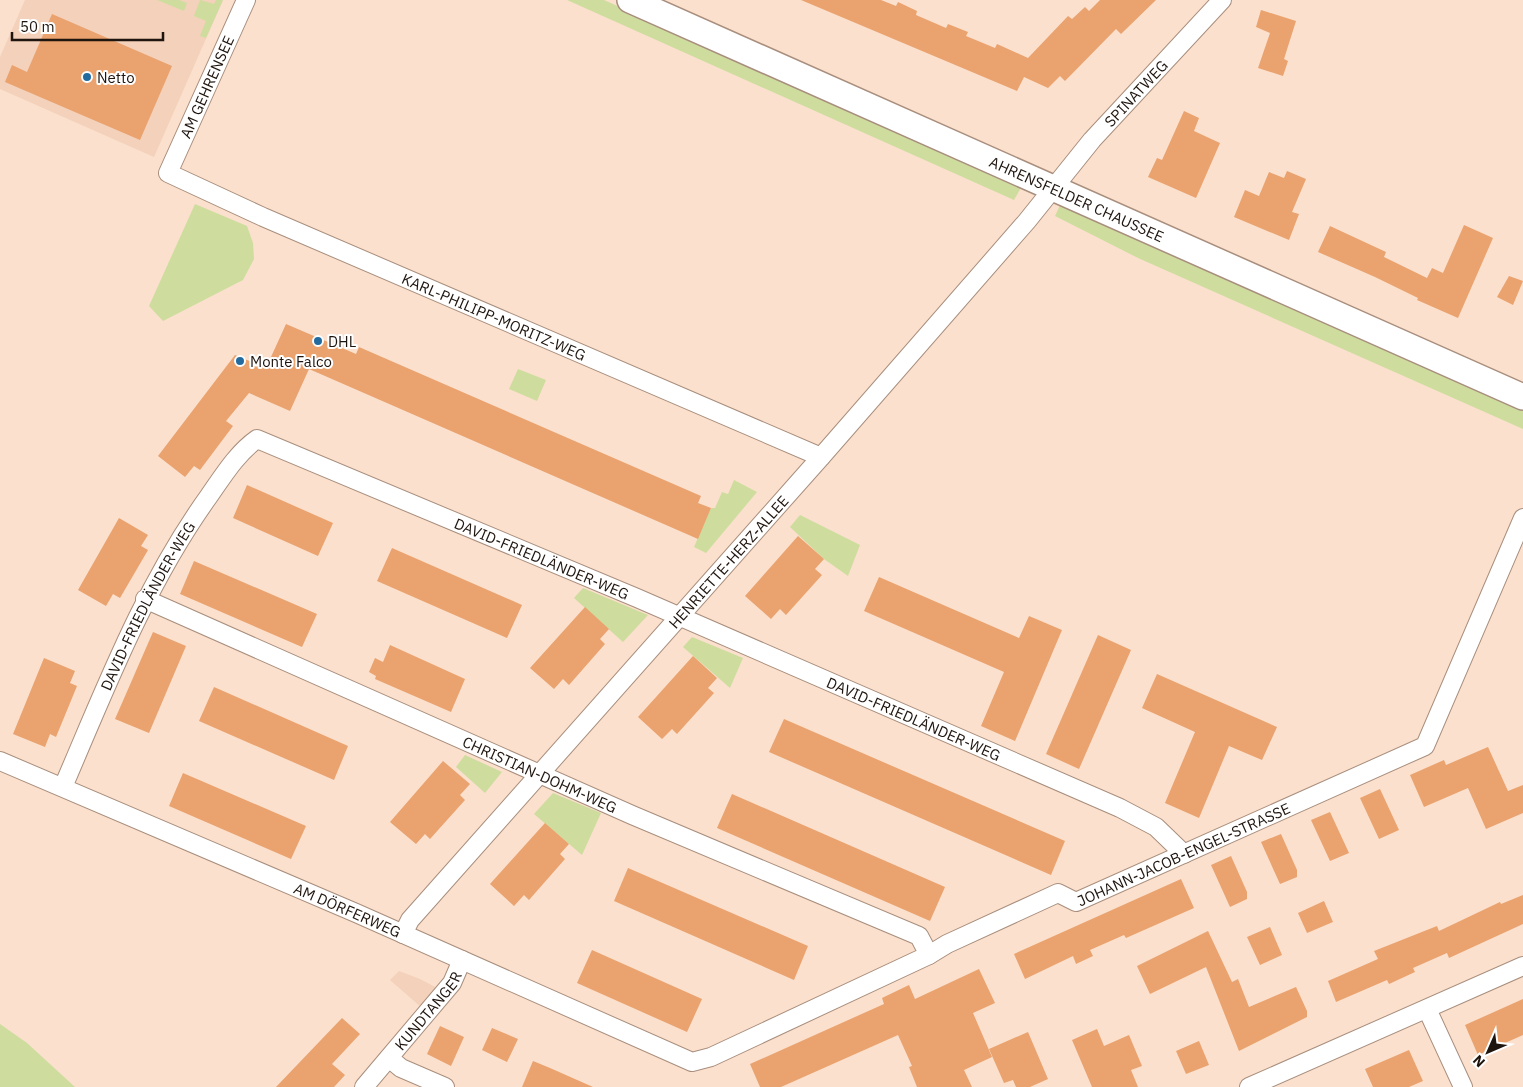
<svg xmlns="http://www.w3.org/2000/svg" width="1523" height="1087" font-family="'IBM Plex Sans',sans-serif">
  <rect width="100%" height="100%" fill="#fbe0cd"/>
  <g fill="#f3d1ba">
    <path d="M 25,0 L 223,0 L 154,157 L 0,89 L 0,57 Z"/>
    <path d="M 399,971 L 420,979 L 439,989 L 421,1007 L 390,980 Z"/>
  </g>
  <g fill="#cedd9e">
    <path d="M 157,0 L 179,0 L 187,3 L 184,11 Z"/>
    <path d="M 200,0 L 214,4 L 216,0 L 223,0 L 206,38 L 200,36 L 206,21 L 194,16 Z"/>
    <path d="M 567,0 L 604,0 L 1022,186 L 1014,200 Z"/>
    <path d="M 1061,203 L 1523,409 L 1523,429 L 1138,258 L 1055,216 Z"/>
    <path d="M 195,204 L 247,226 L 253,243 L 254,259 L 243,280 L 163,321 L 149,306 Z"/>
    <path d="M 518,369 L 546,380 L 537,401 L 509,389 Z"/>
    <path d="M 734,480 L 757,492 L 706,553 L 694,547 L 711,508 L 715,508 L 722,492 L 728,494 Z"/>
    <path d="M 800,515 L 860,545 L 848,576 L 824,559 L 790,527 Z"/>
    <path d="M 583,588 L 648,615 L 623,642 L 574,598 Z"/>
    <path d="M 692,637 L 743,658 L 730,688 L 683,647 Z"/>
    <path d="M 465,755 L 502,772 L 485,793 L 456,767 Z"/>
    <path d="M 553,793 L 601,813 L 582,855 L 534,814 Z"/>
    <path d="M 0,1024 L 27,1043 L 75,1087 L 0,1087 Z"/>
  </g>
  <g fill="#eaa26e">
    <path d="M 801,0 L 881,0 L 896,6 L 898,2 L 917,11 L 916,15 L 946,28 L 948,24 L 968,32 L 966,36 L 995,48 L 997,44 L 1028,58 L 1068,16 L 1072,19 L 1085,7 L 1089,11 L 1100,0 L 1156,0 L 1121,34 L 1116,29 L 1065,81 L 1060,76 L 1048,88 L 1024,77 L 1017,91 Z"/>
    <path d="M 1261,10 L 1296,21 L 1284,59 L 1288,61 L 1283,76 L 1258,68 L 1270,33 L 1256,27 Z"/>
    <path d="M 52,14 L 172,66 L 140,140 L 5,82 L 12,65 L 27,72 Z"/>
    <path d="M 1184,111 L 1199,118 L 1194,131 L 1220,143 L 1196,198 L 1148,177 L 1157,158 L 1162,160 Z"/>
    <path d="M 1287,171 L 1306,179 L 1292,212 L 1299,214 L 1289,240 L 1234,217 L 1245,190 L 1259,196 L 1269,172 L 1284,178 Z"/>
    <path d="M 1464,225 L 1493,238 L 1458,318 L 1417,300 L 1418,298 L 1375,277 L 1318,252 L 1330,226 L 1386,252 L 1384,257 L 1427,278 L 1432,268 L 1443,273 Z"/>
    <path d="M 1509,276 L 1523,281 L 1513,305 L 1497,297 Z"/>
    <path d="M 286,324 L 356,354 L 359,347 L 701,496 L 698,503 L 711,508 L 698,539 L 309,369 L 290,411 L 249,393 L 226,421 L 233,426 L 200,470 L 194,466 L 185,477 L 158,456 L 235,355 L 266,368 Z"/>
    <path d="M 247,485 L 333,523 L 318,556 L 233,518 Z"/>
    <path d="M 119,518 L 148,535 L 141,546 L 148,550 L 120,598 L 113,594 L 106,606 L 78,590 Z"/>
    <path d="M 798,536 L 824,559 L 815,569 L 822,575 L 786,615 L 780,609 L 771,619 L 745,596 Z"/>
    <path d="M 392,548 L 522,605 L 507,638 L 377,581 Z"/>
    <path d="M 194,561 L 317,614 L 302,647 L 180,594 Z"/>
    <path d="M 879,577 L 1019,638 L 1029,616 L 1062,630 L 1015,741 L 981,726 L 1004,672 L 864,611 Z"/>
    <path d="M 585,607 L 609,629 L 600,639 L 605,644 L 569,685 L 563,679 L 554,689 L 530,668 Z"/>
    <path d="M 153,632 L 186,646 L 149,733 L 115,719 Z"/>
    <path d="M 1098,635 L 1131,650 L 1079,769 L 1046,754 Z"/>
    <path d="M 390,645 L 465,679 L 451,712 L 375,679 L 376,676 L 369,672 L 375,658 L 383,662 Z"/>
    <path d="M 693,656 L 717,678 L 708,688 L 714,693 L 677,734 L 672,729 L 662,739 L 638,717 Z"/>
    <path d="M 44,658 L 75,671 L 70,683 L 77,686 L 56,737 L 50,734 L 45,747 L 13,734 Z"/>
    <path d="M 1157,674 L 1277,727 L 1262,760 L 1229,746 L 1199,818 L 1165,803 L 1195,732 L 1142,708 Z"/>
    <path d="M 214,687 L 348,746 L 334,780 L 199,721 Z"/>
    <path d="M 784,719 L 1065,841 L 1051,875 L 769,752 Z"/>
    <path d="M 1488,747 L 1508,791 L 1523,785 L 1523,813 L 1486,829 L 1468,788 L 1424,807 L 1410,775 L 1444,760 L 1446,765 Z"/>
    <path d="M 443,761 L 470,784 L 460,795 L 465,800 L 430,839 L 425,834 L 416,844 L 390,822 Z"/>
    <path d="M 183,773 L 306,826 L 291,859 L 169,806 Z"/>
    <path d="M 1380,789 L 1399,830 L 1379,839 L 1360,798 Z"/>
    <path d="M 732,794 L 945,887 L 930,921 L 717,828 Z"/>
    <path d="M 1330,812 L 1349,853 L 1330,861 L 1311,820 Z"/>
    <path d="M 545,823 L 569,844 L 560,854 L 565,859 L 529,900 L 524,895 L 514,906 L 490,884 Z"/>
    <path d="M 1281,834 L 1297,870 L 1297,877 L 1280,884 L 1261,842 Z"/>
    <path d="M 1231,856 L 1247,892 L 1247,899 L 1230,907 L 1211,865 Z"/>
    <path d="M 628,868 L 808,946 L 794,980 L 614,901 Z"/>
    <path d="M 1181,879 L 1194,908 L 1126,938 L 1124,935 L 1090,950 L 1093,956 L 1076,964 L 1073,956 L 1025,979 L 1014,954 Z"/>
    <path d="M 1523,895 L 1523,924 L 1449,958 L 1447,953 L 1413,968 L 1415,972 L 1389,984 L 1387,980 L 1336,1002 L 1328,981 L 1378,959 L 1374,951 L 1437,926 L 1439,931 L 1500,902 L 1501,904 Z"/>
    <path d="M 1324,901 L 1333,922 L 1307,933 L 1298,913 Z"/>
    <path d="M 1270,927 L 1282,955 L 1260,965 L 1247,937 Z"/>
    <path d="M 1208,931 L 1232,982 L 1238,979 L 1249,1007 L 1296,987 L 1307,1011 L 1307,1017 L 1239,1051 L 1206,967 L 1150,994 L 1137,966 Z"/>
    <path d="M 592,950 L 702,999 L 687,1032 L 577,983 Z"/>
    <path d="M 979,969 L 995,1003 L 973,1013 L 992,1057 L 964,1070 L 972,1087 L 917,1087 L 909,1067 L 912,1066 L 898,1035 L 781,1087 L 760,1087 L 750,1064 L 884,1004 L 882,998 L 909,985 L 915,999 Z"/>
    <path d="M 1523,999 L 1523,1035 L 1478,1055 L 1465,1025 Z"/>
    <path d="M 342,1018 L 360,1034 L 332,1064 L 345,1075 L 334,1087 L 276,1087 Z"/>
    <path d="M 440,1026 L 464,1037 L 451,1066 L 427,1054 Z"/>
    <path d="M 492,1028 L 518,1039 L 507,1062 L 482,1050 Z"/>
    <path d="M 1097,1029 L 1104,1046 L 1129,1035 L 1142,1066 L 1131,1070 L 1138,1087 L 1092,1087 L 1072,1040 Z"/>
    <path d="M 1028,1032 L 1048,1079 L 1030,1087 L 1016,1087 L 1013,1080 L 1004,1083 L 989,1049 Z"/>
    <path d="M 1199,1041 L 1209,1065 L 1186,1074 L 1176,1051 Z"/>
    <path d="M 1409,1050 L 1423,1081 L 1409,1087 L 1373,1087 L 1365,1069 Z"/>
    <path d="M 533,1061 L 550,1068 L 593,1087 L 522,1087 Z"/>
  </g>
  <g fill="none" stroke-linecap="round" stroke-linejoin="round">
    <defs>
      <g id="minor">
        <path id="s1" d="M 246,0 L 168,173 L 263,217 L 821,457"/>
        <path id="s2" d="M 145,599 L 632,815 L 919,936 L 929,955"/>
        <path id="s3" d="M 0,761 L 356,913 L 692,1062 L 711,1057 L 929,955 L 947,944 L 1058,893 L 1076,902 L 1425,746 L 1523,518"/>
        <path id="s4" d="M 63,787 C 106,687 145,585 209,496 C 223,476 237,453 257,439 L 637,598 L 1120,808 L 1156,827 L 1184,854"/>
        <path id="s5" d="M 403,934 L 410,920 L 821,457 L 1027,221 L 1092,140 L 1222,0"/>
        <path d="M 1427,1009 L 1463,1087"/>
        <path d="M 389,1058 L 401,1068 L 445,1087"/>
        <path id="s6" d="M 364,1087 L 452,983 L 462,960"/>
        <path d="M 1249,1087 L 1523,966"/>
      </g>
      <g id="secondary">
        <path id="s7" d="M 630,0 L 1523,397"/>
      </g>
    </defs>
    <use href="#minor" stroke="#a88e7d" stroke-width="20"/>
    <use href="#secondary" stroke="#a88e7d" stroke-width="28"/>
    <use href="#minor" stroke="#fff" stroke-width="18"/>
    <use href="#secondary" stroke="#fff" stroke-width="25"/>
  </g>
  <g fill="#236b9f" stroke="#fff" stroke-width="2">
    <circle cx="87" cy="77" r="5"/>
    <circle cx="318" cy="341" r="5"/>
    <circle cx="240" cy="361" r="5"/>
  </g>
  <g text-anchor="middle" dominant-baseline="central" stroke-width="4" stroke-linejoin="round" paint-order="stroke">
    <g font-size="15" fill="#1f150f" stroke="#fff" text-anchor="start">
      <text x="97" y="77">Netto</text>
      <text x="328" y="341">DHL</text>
      <text x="250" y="361">Monte Falco</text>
    </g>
    <g font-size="15" fill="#1f150f" stroke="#fff">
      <text transform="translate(207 87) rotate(-66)">AM GEHRENSEE</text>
      <text stroke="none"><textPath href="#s5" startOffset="1116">SPINATWEG</textPath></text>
      <text stroke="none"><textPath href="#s7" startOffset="489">AHRENSFELDER CHAUSSEE</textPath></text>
      <text stroke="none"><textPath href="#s1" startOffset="546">KARL-PHILIPP-MORITZ-WEG</textPath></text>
      <text stroke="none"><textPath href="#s4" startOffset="710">DAVID-FRIEDLÄNDER-WEG</textPath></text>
      <text stroke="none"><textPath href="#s5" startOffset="495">HENRIETTE-HERZ-ALLEE</textPath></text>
      <text stroke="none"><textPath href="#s4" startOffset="200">DAVID-FRIEDLÄNDER-WEG</textPath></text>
      <text stroke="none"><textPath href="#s4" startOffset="1115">DAVID-FRIEDLÄNDER-WEG</textPath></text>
      <text stroke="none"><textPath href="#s2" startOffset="432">CHRISTIAN-DOHM-WEG</textPath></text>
      <text stroke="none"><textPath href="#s3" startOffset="1296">JOHANN-JACOB-ENGEL-STRASSE</textPath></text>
      <text stroke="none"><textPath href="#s3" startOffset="378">AM DÖRFERWEG</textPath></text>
      <text stroke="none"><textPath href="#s6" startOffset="100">KUNDTANGER</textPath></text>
    </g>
  </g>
  <g transform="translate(1488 1052) rotate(225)" stroke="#ffffff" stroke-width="4" paint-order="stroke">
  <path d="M0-4L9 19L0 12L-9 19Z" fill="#1f150f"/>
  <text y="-8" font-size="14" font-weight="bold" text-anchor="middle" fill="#1f150f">N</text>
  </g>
  <path d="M12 32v8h151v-8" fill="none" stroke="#1f150f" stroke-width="2.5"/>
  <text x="20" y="32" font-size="15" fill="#1f150f" stroke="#ffffff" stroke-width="4" paint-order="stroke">50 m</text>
</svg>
